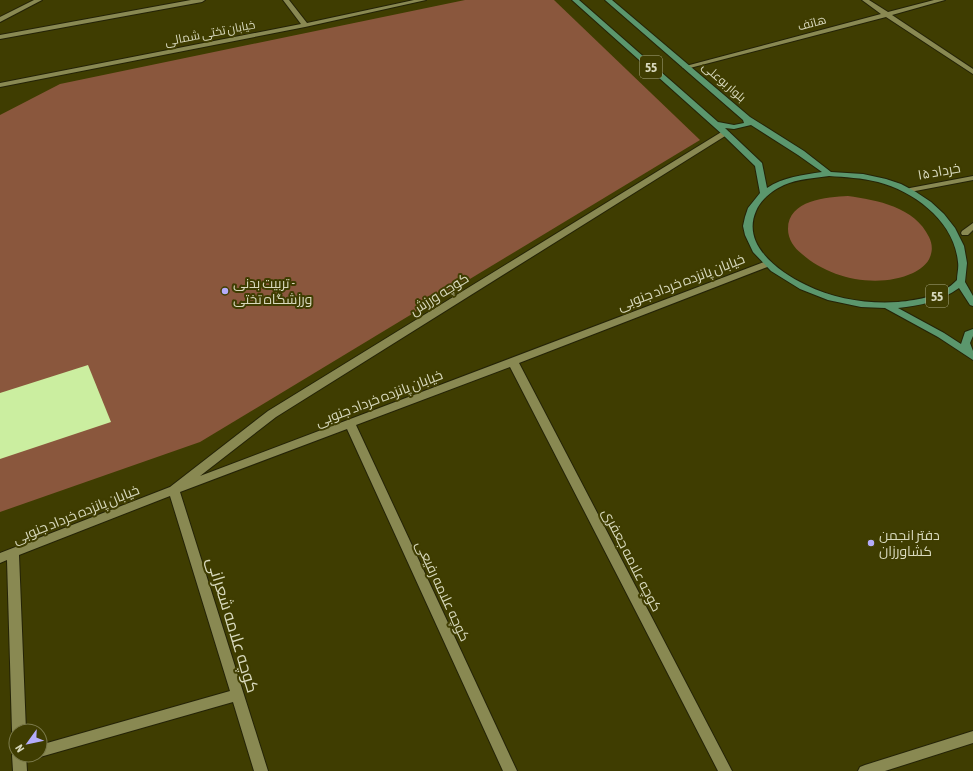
<svg xmlns="http://www.w3.org/2000/svg" width="973" height="771" font-family="'Asap Condensed',Cairo,sans-serif">
  <rect width="100%" height="100%" fill="#3f3d01"/>
  <g fill="#8a573d">
    <path d="M 465,0 L 554,0 L 700,140 L 200,442 L 0,512 L 0,115 L 60,84 Z"/>
    <path d="M 848,196 C 877,200 915,207 929,237 C 932,243 933,250 930,257 C 928,264 919,270 913,273 C 878,289 830,279 802,254 C 794,248 788,239 788,229 C 788,200 827,197 848,196 Z"/>
  </g>
  <path fill="#cbeea0" d="M 88,365 L 111,422 L 0,459 L 0,393 Z"/>
  <g fill="none" stroke-linecap="round" stroke-linejoin="round">
    <defs>
      <g id="minor">
        <path d="M 34,0 L 42,0 L 0,22 L 0,17 Z"/>
        <path d="M 191,0 L 205,0 L 202,2 L 0,39 L 0,35 Z"/>
        <path d="M 283,0 L 289,0 L 307,23 L 414,0 L 426,0 L 305,27 L 0,87 L 0,83 L 301,24 Z"/>
        <path d="M 862,0 L 869,0 L 888,12 L 934,0 L 945,0 L 892,15 L 973,69 L 973,74 L 886,17 L 686,69 L 682,67 L 881,14 Z"/>
        <path d="M 723,131 L 726,131 L 730,133 L 276,417 L 200,476 L 764,262 L 770,262 L 771,264 L 770,266 L 519,363 L 732,771 L 718,771 L 510,367 L 356,425 L 517,771 L 503,771 L 347,429 L 180,492 L 268,771 L 254,771 L 233,702 L 40,757 L 35,755 L 40,755 L 40,745 L 230,691 L 170,496 L 19,555 L 26,731 L 16,731 L 16,736 L 14,735 L 12,731 L 7,560 L 0,563 L 0,553 L 170,487 L 268,411 Z"/>
        <path d="M 973,176 L 973,180 L 910,192 L 906,190 L 910,188 Z"/>
        <path d="M 973,223 L 973,230 L 968,235 L 962,235 L 961,233 L 962,231 Z"/>
        <path d="M 973,731 L 973,743 L 885,771 L 858,771 L 860,767 L 865,765 Z"/>
        <path d="M 16,750 L 16,755 L 26,755 L 27,771 L 13,771 L 12,755 Z"/>
      </g>
      <path id="major" d="M 572,0 L 579,0 L 718,122 L 734,125 L 744,123 L 743,120 L 605,0 L 612,0 L 750,117 L 804,151 L 831,172 L 863,174 L 886,179 L 901,184 L 916,192 L 931,202 L 944,214 L 955,228 L 964,246 L 967,263 L 965,282 L 973,296 L 973,306 L 970,305 L 959,288 C 941,301 920,306 898,308 L 944,333 L 961,344 L 965,332 L 973,329 L 973,336 L 970,343 L 973,351 L 973,360 L 938,337 L 885,308 L 861,307 L 828,300 L 800,289 L 771,271 L 753,252 L 745,235 L 743,226 L 745,217 L 748,208 L 760,193 L 755,166 L 723,135 ZM 751,125 L 798,155 L 822,172 C 803,175 783,177 767,188 L 762,163 L 725,128 L 734,129 ZM 829,176 C 845,177 862,178 878,182 C 915,192 954,221 958,262 C 959,268 957,274 957,280 C 942,296 919,300 898,302 C 867,304 834,299 806,285 C 779,272 741,245 756,211 C 761,199 773,190 784,185 C 798,179 814,178 829,176 Z"/>
    </defs>
    <use href="#minor" stroke="#242307" stroke-width="2"/>
    <use href="#major" stroke="#242307" stroke-width="2"/>
    <use href="#minor" fill="#898952" fill-rule="evenodd"/>
    <use href="#major" fill="#5b976d" fill-rule="evenodd"/>
  </g>
  <g fill="#b4acf9" stroke="#3f3d01" stroke-width="1.5">
    <circle cx="225" cy="291" r="4"/>
    <circle cx="871" cy="543" r="4"/>
  </g>
  <g text-anchor="middle" dominant-baseline="central" stroke-width="4" stroke-linejoin="round" paint-order="stroke">
    <g font-size="12" fill="#d8d9bd" stroke="#3f3d01">
      <text transform="translate(812 23) rotate(-15)">هاتف</text>
      <text transform="translate(210 33) rotate(-11)">خیابان تختی شمالی</text>
      <text transform="translate(724 82) rotate(41)">بلوار بوعلی</text>
    </g>
    <g fill="#3f3d01" stroke="#aaaa85" stroke-width="1">
      <rect x="640" y="56" width="22" height="22" rx="3"/>
      <rect x="926" y="285" width="22" height="22" rx="3"/>
    </g>
    <g font-size="13" font-weight="bold" fill="#d8d9bd">
      <text x="651" y="67">55</text>
      <text x="937" y="296">55</text>
    </g>
    <g font-size="14" fill="#d8d9bd" stroke="#3f3d01">
      <text transform="translate(939 171) rotate(-10)">۱۵ خرداد</text>
      <text transform="translate(681 282) rotate(-21)">خیابان پانزده خرداد جنوبی</text>
      <text transform="translate(439 294) rotate(-32)">کوچه ورزش</text>
      <text transform="translate(379 398) rotate(-21)">خیابان پانزده خرداد جنوبی</text>
      <text transform="translate(76 514) rotate(-22)">خیابان پانزده خرداد جنوبی</text>
      <text transform="translate(632 560) rotate(63)">کوچه علامه جعفری</text>
      <text transform="translate(443 591) rotate(65)">کوچه علامه رفیعی</text>
    </g>
    <g font-size="14" fill="#d8d9bd" stroke="#3f3d01" text-anchor="start">
      <text x="233" y="283">تربیت بدنی -<tspan x="233" dy="16">ورزشگاه تختی</tspan></text>
      <text x="879" y="535">دفتر انجمن<tspan x="879" dy="16">کشاورزان</tspan></text>
    </g>
    <g font-size="17" fill="#d8d9bd" stroke="#3f3d01">
      <text transform="translate(233 625) rotate(73)">کوچه علامه شعرانی</text>
    </g>
  </g>
  <g transform="translate(28 743) rotate(237)"><circle r="19" fill="#3f3d01" stroke="#7c7b4c"/>
  <path d="M0-3L7 15L0 10L-7 15Z" fill="#b4acf9"/>
  <text y="-6" font-size="11" font-weight="bold" text-anchor="middle" fill="#d8d9bd">N</text>
  </g>
</svg>
